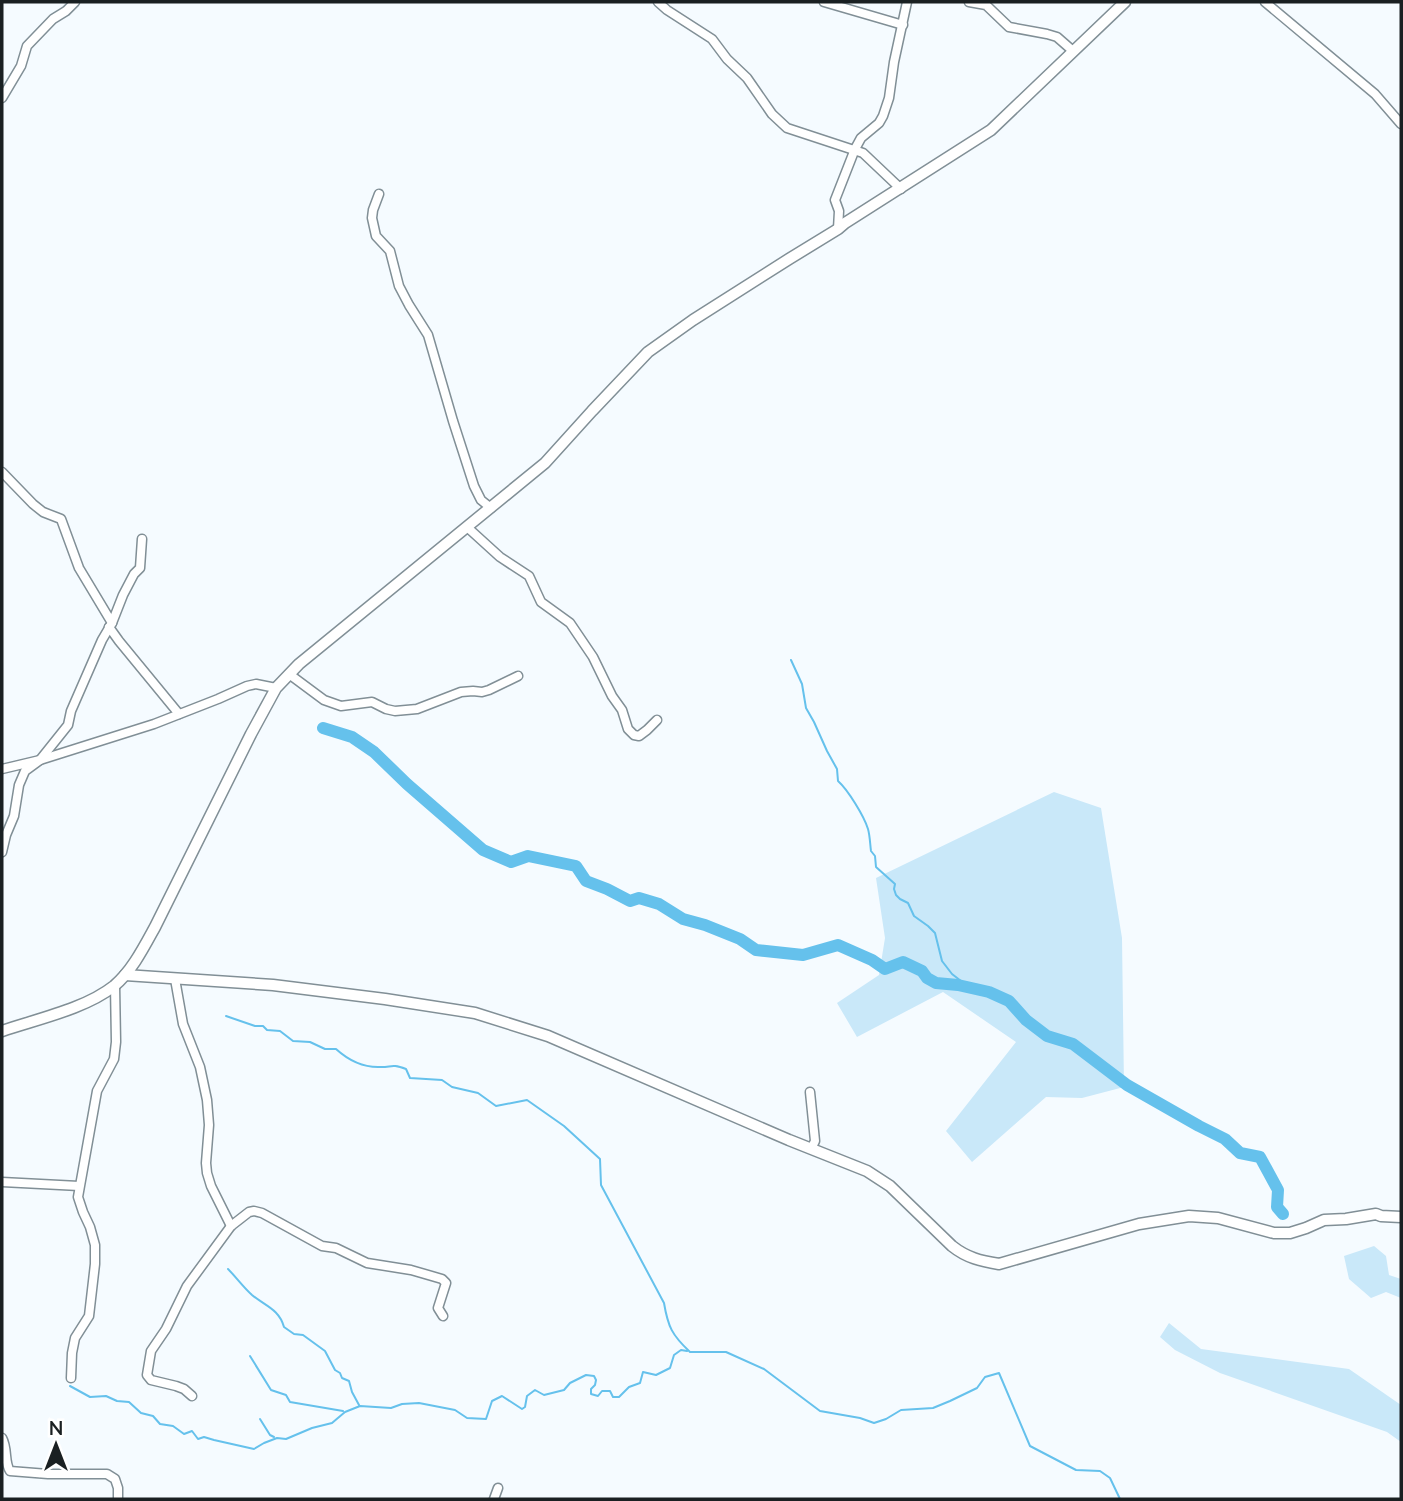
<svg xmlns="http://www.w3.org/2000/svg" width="1403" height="1501" font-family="Lato,sans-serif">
  <rect width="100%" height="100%" fill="#f5fbff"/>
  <g fill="#c9e8f9">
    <path d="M 1054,792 L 1101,808 L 1122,938 L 1124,1087 L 1082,1098 L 1046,1097 L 972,1162 L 946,1131 L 1016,1042 L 943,992 L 857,1037 L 837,1003 L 879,975 L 885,938 L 876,878 Z"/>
    <path d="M 1374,1246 L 1386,1256 L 1389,1275 L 1401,1279 L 1401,1298 L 1386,1292 L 1371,1298 L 1349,1279 L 1344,1256 Z"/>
    <path d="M 1169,1323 L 1201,1349 L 1349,1369 L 1401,1405 L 1401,1442 L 1387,1432 L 1220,1373 L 1175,1350 L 1160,1337 Z"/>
  </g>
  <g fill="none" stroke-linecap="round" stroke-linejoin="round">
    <g stroke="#65c1ec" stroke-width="2">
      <path d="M 791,660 L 802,684 L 806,708 L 814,722 L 827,751 L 837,769 L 838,781 C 848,790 864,816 868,829 C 870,836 870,844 871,851 L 875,856 L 876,867 L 895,884 L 894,889 L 896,895 L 900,899 L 908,903 L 914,916 L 928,926 L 935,933 L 942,961 L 952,974 L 961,981 L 964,986"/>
      <path d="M 226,1016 L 255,1026 L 263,1026 L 267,1030 L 280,1031 L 293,1041 L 310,1042 L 325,1049 L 336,1049 C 347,1059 362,1067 378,1067 C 392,1068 390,1063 406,1069 L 410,1078 L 442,1080 L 452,1087 L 478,1093 L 496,1106 L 527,1100 L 564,1126 L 600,1159 L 601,1185 L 664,1303 C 668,1327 672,1335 690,1352 L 726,1352 L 764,1369 L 820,1411 L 860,1418 L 874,1423 L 886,1419 L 901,1410 L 933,1408 L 950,1401 L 977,1388 L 985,1377 L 999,1373 L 1030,1446 L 1076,1470 L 1100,1471 L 1110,1478 L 1120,1499"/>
      <path d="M 228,1269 C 236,1277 243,1287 252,1295 C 265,1306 279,1309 284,1327 L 294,1334 L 303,1335 L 325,1351 L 335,1370 L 340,1373 L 342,1378 L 349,1381 L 352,1392 L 359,1405"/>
      <path d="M 250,1356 L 271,1390 L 286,1395 L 290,1402 L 343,1411"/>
      <path d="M 70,1386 L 90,1397 L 106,1396 L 117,1401 L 129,1402 L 141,1413 L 153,1416 L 160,1424 L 173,1426 L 184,1434 L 192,1431 L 198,1439 L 204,1437 L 214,1440 L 254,1449 L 264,1443 L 277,1438 L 286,1439 L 312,1428 L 332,1423 L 345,1412 L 360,1406 L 391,1408 L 402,1404 L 419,1403 L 455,1410 L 467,1418 L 486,1419 L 492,1401 L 502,1396 L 522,1409 L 525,1407 L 527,1396 L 535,1390 L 544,1395 L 564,1390 L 570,1383 L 586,1375 L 594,1376 L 596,1380 L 595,1385 L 591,1389 L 591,1394 L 598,1396 L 602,1391 L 610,1391 L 613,1397 L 619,1397 L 629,1387 L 640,1383 L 643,1372 L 656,1375 L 670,1368 L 674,1355 L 681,1350 L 687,1351"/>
      <path d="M 260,1419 L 270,1435 L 274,1437"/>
    </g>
    <path stroke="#65c1ec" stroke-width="12" d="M 323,728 L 352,737 L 374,752 L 407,784 L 483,850 L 511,862 L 528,856 L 576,866 L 586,881 L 607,889 L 630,901 L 639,898 L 659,904 L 683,919 L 705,925 L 740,939 L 756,950 L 803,955 L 838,945 L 872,960 L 885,969 L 903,962 L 922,971 L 927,978 L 936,983 L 958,985 L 989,992 L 1009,1001 L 1026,1020 L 1047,1036 L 1073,1044 L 1127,1085 L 1199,1126 L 1225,1139 L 1240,1153 L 1260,1157 L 1278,1190 L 1277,1207 L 1283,1214"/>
    <defs>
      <g id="minor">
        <path d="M 658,2 L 667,10 L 712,39 L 727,59 L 747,78 L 772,114 L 787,128 L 863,153 L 901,189"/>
        <path d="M 824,2 L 903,25"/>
        <path d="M 969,2 L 986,5 L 1009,27 L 1047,34 L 1057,37 L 1073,51"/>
        <path d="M 1265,2 L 1375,94 L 1401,124"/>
        <path d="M 2,98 L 21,66 L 27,46 L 53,19 L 66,11 L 75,2"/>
        <path d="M 379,194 L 373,210 L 372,218 L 376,236 L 390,251 L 399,286 L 409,305 L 428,335 L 453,421 L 474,486 L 481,500 L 491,508"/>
        <path d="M 838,229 L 839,211 L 835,200 L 855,149 L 861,138 L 879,123 L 883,116 L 889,98 L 894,62 L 907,2"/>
        <path d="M 2,472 L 33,504 L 43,512 L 61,519 L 79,568 L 112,623"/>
        <path d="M 467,527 L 500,557 L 529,576 L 541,602 L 570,623 L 593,657 L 612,696 L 622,710 L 628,729 L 634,735 L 639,736 L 647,730 L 657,720"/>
        <path d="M 109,627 L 119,641 L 179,714"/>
        <path d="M 289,674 L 324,700 L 341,706 L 372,702 L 386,709 L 395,711 L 417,709 L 461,692 L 473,691 L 482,692 L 489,690 L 518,676"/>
        <path d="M 2,769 L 40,760 L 154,724 L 218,699 L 247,686 L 256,684 L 276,688"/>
        <path d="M 2,852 L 6,835 L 14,816 L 19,785 L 25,771 L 40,760 L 68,725 L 71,711 L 102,640 L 112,623 L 123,595 L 134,574 L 140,568 L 142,539"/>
        <path d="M 175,979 L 183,1024 L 200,1067 L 207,1100 L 209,1125 L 206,1163 L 207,1173 L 211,1186 L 231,1226"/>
        <path d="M 810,1092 L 815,1141 L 811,1149"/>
        <path d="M 2,1182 L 79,1186"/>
        <path d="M 71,1378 L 72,1353 L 75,1338 L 89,1316 L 95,1264 L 95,1245 L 90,1227 L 83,1212 L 78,1197 L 97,1091 L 114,1059 L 116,1042 L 115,985"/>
        <path d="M 192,1396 L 184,1389 L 176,1386 L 151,1380 L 147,1375 L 151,1351 L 166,1329 L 187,1286 L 231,1226 L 249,1212 L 254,1211 L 262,1213 L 322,1246 L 336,1248 L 367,1263 L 411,1270 L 442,1279 L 446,1283 L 438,1308 L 443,1316"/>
        <path d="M 2,1438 C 8,1449 4,1462 10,1471 L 48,1474 L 107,1474 L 115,1479 L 118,1488 L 118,1499"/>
        <path d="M 494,1499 L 498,1488"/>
      </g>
      <g id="tertiary">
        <path d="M 125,975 L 273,985 L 385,999 L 475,1013 L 548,1036 L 789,1140 L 867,1171 L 890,1186 L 952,1246 C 967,1258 981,1261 999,1264 L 1139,1224 L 1189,1216 L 1218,1218 L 1274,1233 L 1290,1233 L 1306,1228 L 1324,1220 L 1346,1219 L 1376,1214 L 1381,1216 L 1401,1217"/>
        <path d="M 2,1031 C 37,1019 85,1009 114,986 C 132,971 144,947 155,927 L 251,734 L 276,688 L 299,664 L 545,463 L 592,411 L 648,352 L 693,320 L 789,259 L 838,229 L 845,223 L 991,130 L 1125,2"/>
      </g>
    </defs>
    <use href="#minor" stroke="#818f96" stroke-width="11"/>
    <use href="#tertiary" stroke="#818f96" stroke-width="13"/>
    <use href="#minor" stroke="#fff" stroke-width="8"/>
    <use href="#tertiary" stroke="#fff" stroke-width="10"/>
  </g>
  <rect width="1403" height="1501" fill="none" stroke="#1a2022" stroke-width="7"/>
  <g transform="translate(56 1445)" stroke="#ffffff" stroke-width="5" paint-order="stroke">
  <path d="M0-5L12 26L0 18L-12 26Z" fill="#1a2022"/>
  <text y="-10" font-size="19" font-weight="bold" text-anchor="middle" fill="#1a2022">N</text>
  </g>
</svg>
